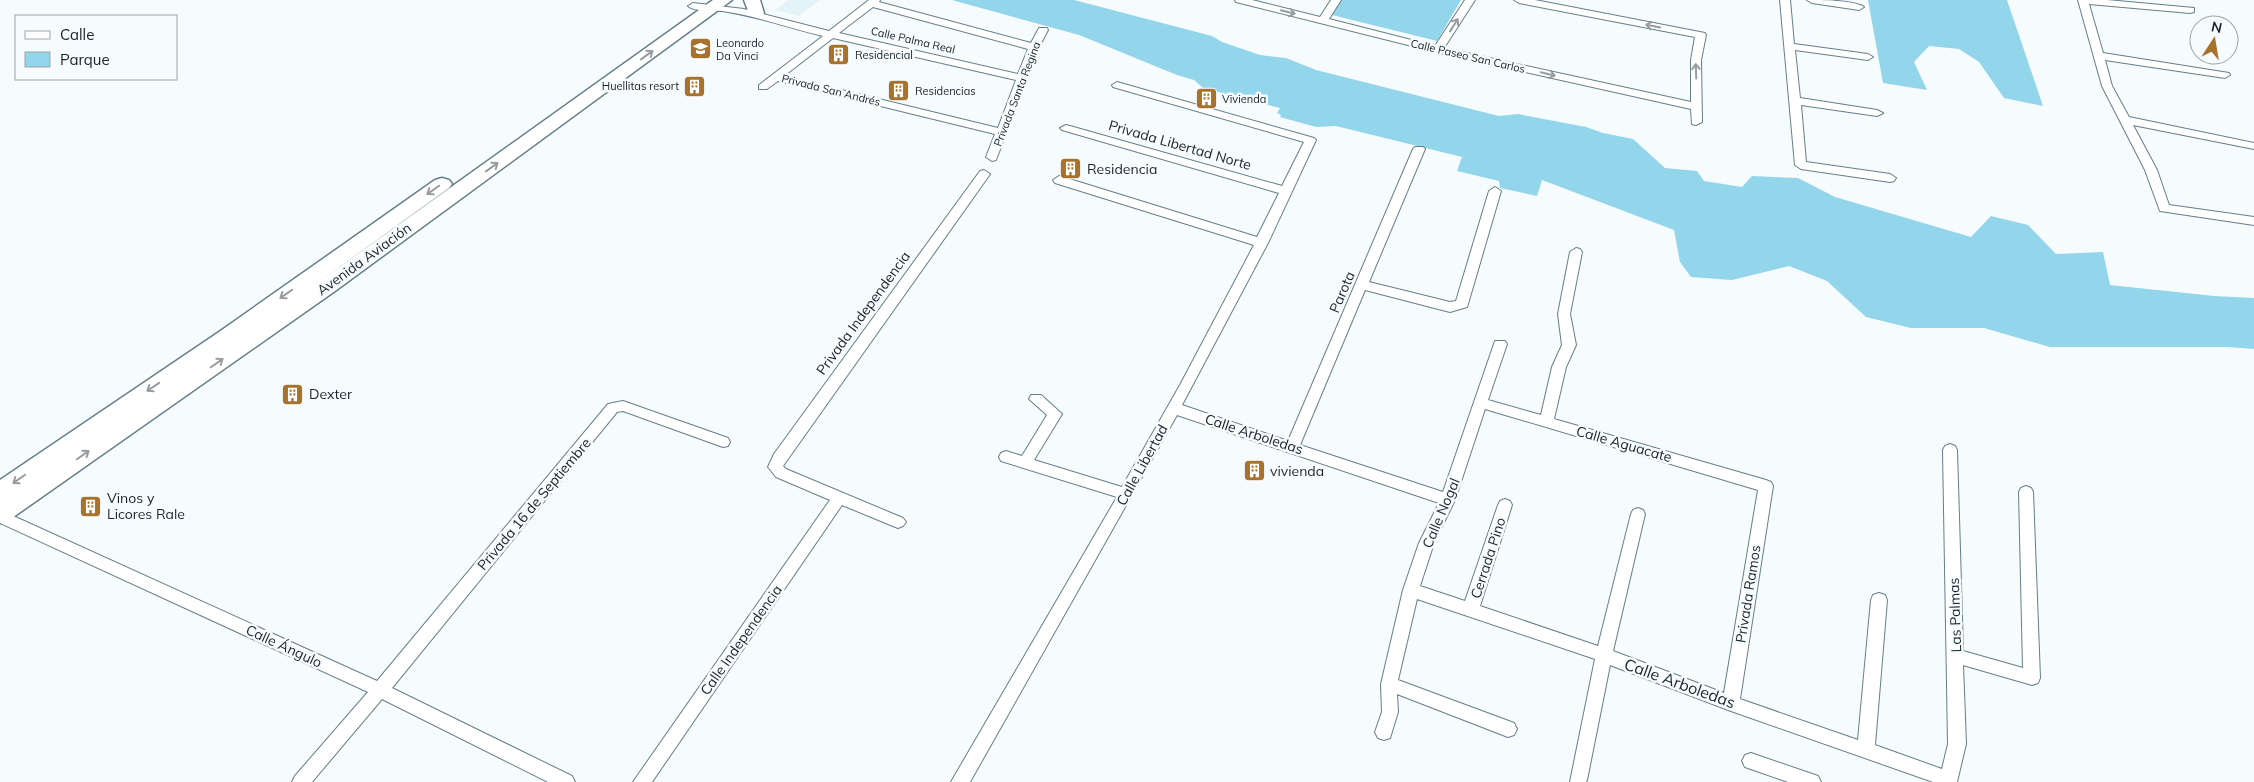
<svg xmlns="http://www.w3.org/2000/svg" width="2254" height="782" font-family="Mulish,sans-serif">
  <rect width="100%" height="100%" fill="#f6fbfd"/>
  <path fill="#e3f3f8" d="M 789,0 L 820,0 L 799,16 L 775,10 Z"/>
  <g fill="#93d6eb">
    <path d="M 952,0 L 1074,0 L 1212,36 L 1222,42 L 1260,55 L 1286,58 L 1316,70 L 1499,116 L 1518,114 L 1586,127 L 1603,133 L 1633,139 L 1665,168 L 1697,171 L 1704,181 L 1742,187 L 1752,176 L 1798,178 L 1835,197 L 1971,237 L 1991,216 L 2028,225 L 2056,254 L 2103,252 L 2110,285 L 2214,296 L 2254,298 L 2254,349 L 2228,347 L 2050,347 L 1984,328 L 1911,328 L 1866,317 L 1827,281 L 1789,266 L 1732,280 L 1691,277 L 1680,262 L 1674,230 L 1542,180 L 1537,196 L 1500,188 L 1499,181 L 1457,171 L 1462,157 L 1336,126 L 1316,127 L 1280,117 L 1281,115 L 1277,113 L 1280,108 L 1203,88 L 1194,80 L 1177,75 L 1079,35 Z"/>
    <path d="M 1341,0 L 1461,0 L 1437,41 L 1332,15 Z"/>
    <path d="M 1868,0 L 2007,0 L 2043,106 L 2004,98 L 1979,62 L 1959,49 L 1929,46 L 1914,62 L 1927,90 L 1883,83 Z"/>
  </g>
  <g fill="none" stroke-linecap="round" stroke-linejoin="round">
    <defs>
      <g id="minor">
        <path d="M 869,0 L 880,0 L 879,2 L 1031,43 L 1039,28 L 1047,28 L 1048,30 L 1039,47 L 996,160 L 992,161 L 986,157 L 995,134 L 778,81 L 767,89 L 759,89 L 759,85 L 823,36 C 789,28 757,16 722,11 C 712,10 695,12 688,6 L 693,3 L 744,9 L 829,31 ZM 873,7 L 1028,49 L 1018,74 L 839,33 ZM 833,38 L 1016,80 L 998,128 L 784,76 Z"/>
        <path d="M 1235,0 L 1252,0 L 1320,17 L 1331,0 L 1341,0 L 1329,19 L 1435,46 L 1465,0 L 1475,0 L 1444,48 L 1691,102 L 1691,60 L 1695,37 L 1519,3 L 1514,0 L 1535,0 L 1705,33 L 1706,35 L 1701,60 L 1702,122 L 1696,125 L 1692,124 L 1691,109 L 1440,53 L 1236,2 Z"/>
        <path d="M 1780,0 L 1790,0 L 1794,44 L 1868,54 L 1873,57 L 1868,60 L 1795,50 L 1800,98 L 1877,110 L 1883,113 L 1877,116 L 1801,105 L 1806,162 L 1890,174 L 1896,178 L 1894,181 L 1890,182 L 1801,169 L 1795,165 Z"/>
        <path d="M 1807,0 C 1821,0 1854,0 1864,7 L 1859,10 L 1812,3 Z"/>
        <path d="M 2078,0 L 2107,0 L 2194,8 L 2194,12 L 2190,13 L 2089,4 L 2103,53 L 2229,73 L 2230,75 L 2225,78 L 2105,60 L 2112,86 L 2129,117 L 2254,143 L 2254,149 L 2133,125 L 2157,170 L 2169,205 L 2254,217 L 2254,225 L 2160,211 L 2145,170 L 2102,86 Z"/>
        <path d="M 1117,82 L 1314,138 L 1316,140 L 1268,243 L 1182,405 L 1288,441 L 1413,149 L 1415,147 L 1423,147 L 1425,149 L 1369,282 L 1450,302 L 1456,301 L 1489,191 L 1495,187 L 1501,191 L 1468,304 L 1467,307 L 1450,312 L 1365,290 L 1300,445 L 1443,492 L 1495,341 L 1505,341 L 1507,344 L 1488,400 L 1541,415 L 1552,367 L 1562,345 L 1558,314 L 1570,252 L 1576,248 L 1580,249 L 1582,252 L 1570,314 L 1576,345 L 1566,367 L 1554,419 L 1766,480 L 1771,482 L 1773,486 L 1740,699 L 1858,740 L 1871,600 L 1873,595 L 1879,593 L 1885,595 L 1887,600 L 1875,745 L 1942,769 L 1948,744 L 1943,450 L 1945,446 L 1950,444 L 1955,446 L 1957,450 L 1963,651 L 2023,668 L 2019,492 L 2021,488 L 2026,486 L 2031,488 L 2033,492 L 2040,678 L 2038,683 L 2032,685 L 1963,665 L 1966,744 L 1957,782 L 1933,782 L 1731,711 L 1610,665 L 1587,780 L 1586,782 L 1570,782 L 1595,659 L 1417,599 L 1398,680 L 1514,723 L 1517,729 L 1514,735 L 1508,737 L 1397,694 L 1398,712 L 1390,738 L 1384,740 L 1378,738 L 1375,732 L 1382,712 L 1381,684 L 1403,590 L 1419,543 L 1439,503 L 1177,415 L 970,782 L 951,782 L 1117,497 L 1001,461 L 999,457 L 1001,453 L 1006,451 L 1022,456 L 1047,415 L 1029,399 L 1031,395 L 1041,395 L 1062,414 L 1034,460 L 1122,487 L 1180,385 L 1254,245 L 1055,183 L 1053,180 L 1059,176 L 1063,177 L 1257,237 L 1279,193 L 1062,130 L 1060,128 L 1066,125 L 1070,126 L 1282,186 L 1304,142 L 1113,87 L 1112,85 ZM 1485,409 L 1758,490 L 1724,693 L 1613,651 L 1645,514 L 1643,510 L 1638,508 L 1633,510 L 1631,514 L 1598,646 L 1480,606 L 1512,505 L 1510,501 L 1505,499 L 1500,501 L 1498,505 L 1465,601 L 1420,586 L 1434,543 L 1455,500 Z"/>
        <path d="M 984,170 L 990,174 L 988,177 L 783,466 L 786,469 L 903,518 L 906,522 L 903,526 L 898,528 L 893,526 L 842,505 L 652,782 L 633,782 L 830,500 L 776,477 L 768,467 L 774,454 L 980,171 Z"/>
        <path d="M 623,401 L 728,438 L 730,442 L 728,446 L 723,447 L 623,411 L 617,412 L 392,688 L 572,776 L 575,782 L 548,782 L 382,699 L 312,782 L 292,782 L 295,776 L 368,692 L 0,523 L 0,510 L 377,681 L 608,404 Z"/>
        <path d="M 1751,753 L 1818,776 L 1821,782 L 1788,782 L 1745,767 L 1742,761 L 1745,755 Z"/>
      </g>
      <g id="primary">
        <path d="M 713,0 L 732,0 L 335,291 L 9,520 L 0,523 L 0,480 L 219,332 L 435,180 L 442,178 L 449,180 L 452,184 L 449,188 L 310,288 Z"/>
        <path d="M 744,0 L 760,0 L 764,13 L 762,16 L 750,16 Z"/>
      </g>
    </defs>
    <use href="#minor" stroke="#647f88" stroke-width="2"/>
    <use href="#primary" stroke="#647f88" stroke-width="3"/>
    <use href="#minor" fill="#fff" fill-rule="evenodd"/>
    <use href="#primary" fill="#fff" fill-rule="evenodd"/>
  </g>
  <defs><path id="oneway-shaft" d="M-6 0H5M1.5-3L5.5 0L1.5 3" fill="none" stroke-width="1.6" stroke-linecap="round" stroke-linejoin="round" transform="scale(1.25)"/></defs>
  <g stroke="#989c9e">
    <use href="#oneway-shaft" transform="translate(1288 12) rotate(14)"/>
    <use href="#oneway-shaft" transform="translate(1454 25) rotate(-58)"/>
    <use href="#oneway-shaft" transform="translate(1653 26) rotate(-169)"/>
    <use href="#oneway-shaft" transform="translate(647 55) rotate(-36)"/>
    <use href="#oneway-shaft" transform="translate(1696 71) rotate(-92)"/>
    <use href="#oneway-shaft" transform="translate(1548 74) rotate(13)"/>
    <use href="#oneway-shaft" transform="translate(492 167) rotate(-36)"/>
    <use href="#oneway-shaft" transform="translate(433 190) rotate(145)"/>
    <use href="#oneway-shaft" transform="translate(286 294) rotate(145)"/>
    <use href="#oneway-shaft" transform="translate(217 363) rotate(-35)"/>
    <use href="#oneway-shaft" transform="translate(153 387) rotate(146)"/>
    <use href="#oneway-shaft" transform="translate(83 455) rotate(-35)"/>
    <use href="#oneway-shaft" transform="translate(19 479) rotate(145)"/>
  </g>
  <defs>
    <symbol id="school-square" viewBox="-11 -11 22 22"><rect x="-9" y="-9" width="18" height="18" rx="4" fill="#a7722c" stroke="#f6fbfd"/><path d="M0-5L7-2L0 1L-7-2ZM-4 1L0 2.5L4 1V4Q0 6-4 4Z" fill="#fff"/></symbol>
    <symbol id="building-square" viewBox="-11 -11 22 22"><rect x="-9" y="-9" width="18" height="18" rx="4" fill="#a7722c" stroke="#f6fbfd"/><path d="M-4-6H4V6H1V3H-1V6H-4ZM-2.5-4.3h1.7v1.8h-1.7ZM.8-4.3h1.7v1.8H.8ZM-2.5-1h1.7V.8h-1.7ZM.8-1h1.7V.8H.8Z" fill="#fff"/></symbol>
  </defs>
  <g fill-rule="evenodd">
    <use href="#school-square" x="688" y="36" width="25" height="25"/>
    <use href="#building-square" x="826" y="42" width="25" height="25"/>
    <use href="#building-square" x="682" y="74" width="25" height="25"/>
    <use href="#building-square" x="886" y="78" width="25" height="25"/>
    <use href="#building-square" x="1194" y="86" width="25" height="25"/>
    <use href="#building-square" x="1058" y="156" width="25" height="25"/>
    <use href="#building-square" x="280" y="382" width="25" height="25"/>
    <use href="#building-square" x="1242" y="458" width="25" height="25"/>
    <use href="#building-square" x="78" y="494" width="25" height="25"/>
  </g>
  <g text-anchor="middle" dominant-baseline="central" stroke-width="5" stroke-linejoin="round" paint-order="stroke">
    <g font-size="11" fill="#192428" stroke="#f6fbfd">
      <text transform="translate(913 40) rotate(13)">Calle Palma Real</text>
      <text transform="translate(1468 56) rotate(13)">Calle Paseo San Carlos</text>
      <text transform="translate(831 90) rotate(14)">Privada San Andrés</text>
      <text transform="translate(1017 94) rotate(-69)">Privada Santa Regina</text>
    </g>
    <g font-size="11" fill="#192428" stroke="#f6fbfd" text-anchor="start">
      <text x="716" y="43">Leonardo<tspan x="716" dy="13">Da Vinci</tspan></text>
      <text x="855" y="55">Residencial</text>
      <text x="679" y="86" text-anchor="end">Huellitas resort</text>
      <text x="915" y="91">Residencias</text>
      <text x="1222" y="99">Vivienda</text>
    </g>
    <g font-size="14" fill="#192428" stroke="#f6fbfd">
      <text transform="translate(1180 145) rotate(16)">Privada Libertad Norte</text>
      <text transform="translate(364 259) rotate(-36)">Avenida Aviación</text>
      <text transform="translate(1342 292) rotate(-67)">Parota</text>
      <text transform="translate(863 313) rotate(-54)">Privada Independencia</text>
      <text transform="translate(1254 434) rotate(18)">Calle Arboledas</text>
      <text transform="translate(1624 444) rotate(16)">Calle Aguacate</text>
      <text transform="translate(1142 465) rotate(-61)">Calle Libertad</text>
      <text transform="translate(534 504) rotate(-50)">Privada 16 de Septiembre</text>
      <text transform="translate(1441 513) rotate(-67)">Calle Nogal</text>
      <text transform="translate(1488 558) rotate(-72)">Cerrada Pino</text>
      <text transform="translate(1748 594) rotate(-81)">Privada Ramos</text>
      <text transform="translate(1955 615) rotate(-92)">Las Palmas</text>
      <text transform="translate(741 640) rotate(-55)">Calle Independencia</text>
      <text transform="translate(284 646) rotate(25)">Calle Ángulo</text>
    </g>
    <g font-size="14" fill="#192428" stroke="#f6fbfd" text-anchor="start">
      <text x="1087" y="169">Residencia</text>
      <text x="309" y="394">Dexter</text>
      <text x="1270" y="471">vivienda</text>
      <text x="107" y="498">Vinos y<tspan x="107" dy="16">Licores Rale</tspan></text>
    </g>
    <g font-size="16" fill="#192428" stroke="#f6fbfd">
      <text transform="translate(1680 683) rotate(20)">Calle Arboledas</text>
    </g>
  </g>
  <rect x="15" y="15" width="162" height="65" fill="#f6fbfd" stroke="#9ea5a8"/>
  <rect x="25" y="31" width="25" height="8" fill="#ffffff" stroke="#9ea5a8"/>
  <text x="60" y="40" font-size="15" fill="#192428">Calle</text>
  <rect x="25" y="52" width="25" height="15" fill="#93d6eb" stroke="#9ea5a8"/>
  <text x="60" y="65" font-size="15" fill="#192428">Parque</text>
  <g transform="translate(2214 40) rotate(12)"><circle r="24" fill="#f6fbfd" stroke="#9ea5a8"/>
  <path d="M0-4L9 19L0 12L-9 19Z" fill="#a7722c"/>
  <text y="-8" font-size="14" font-weight="bold" text-anchor="middle" fill="#192428">N</text>
  </g>
</svg>
